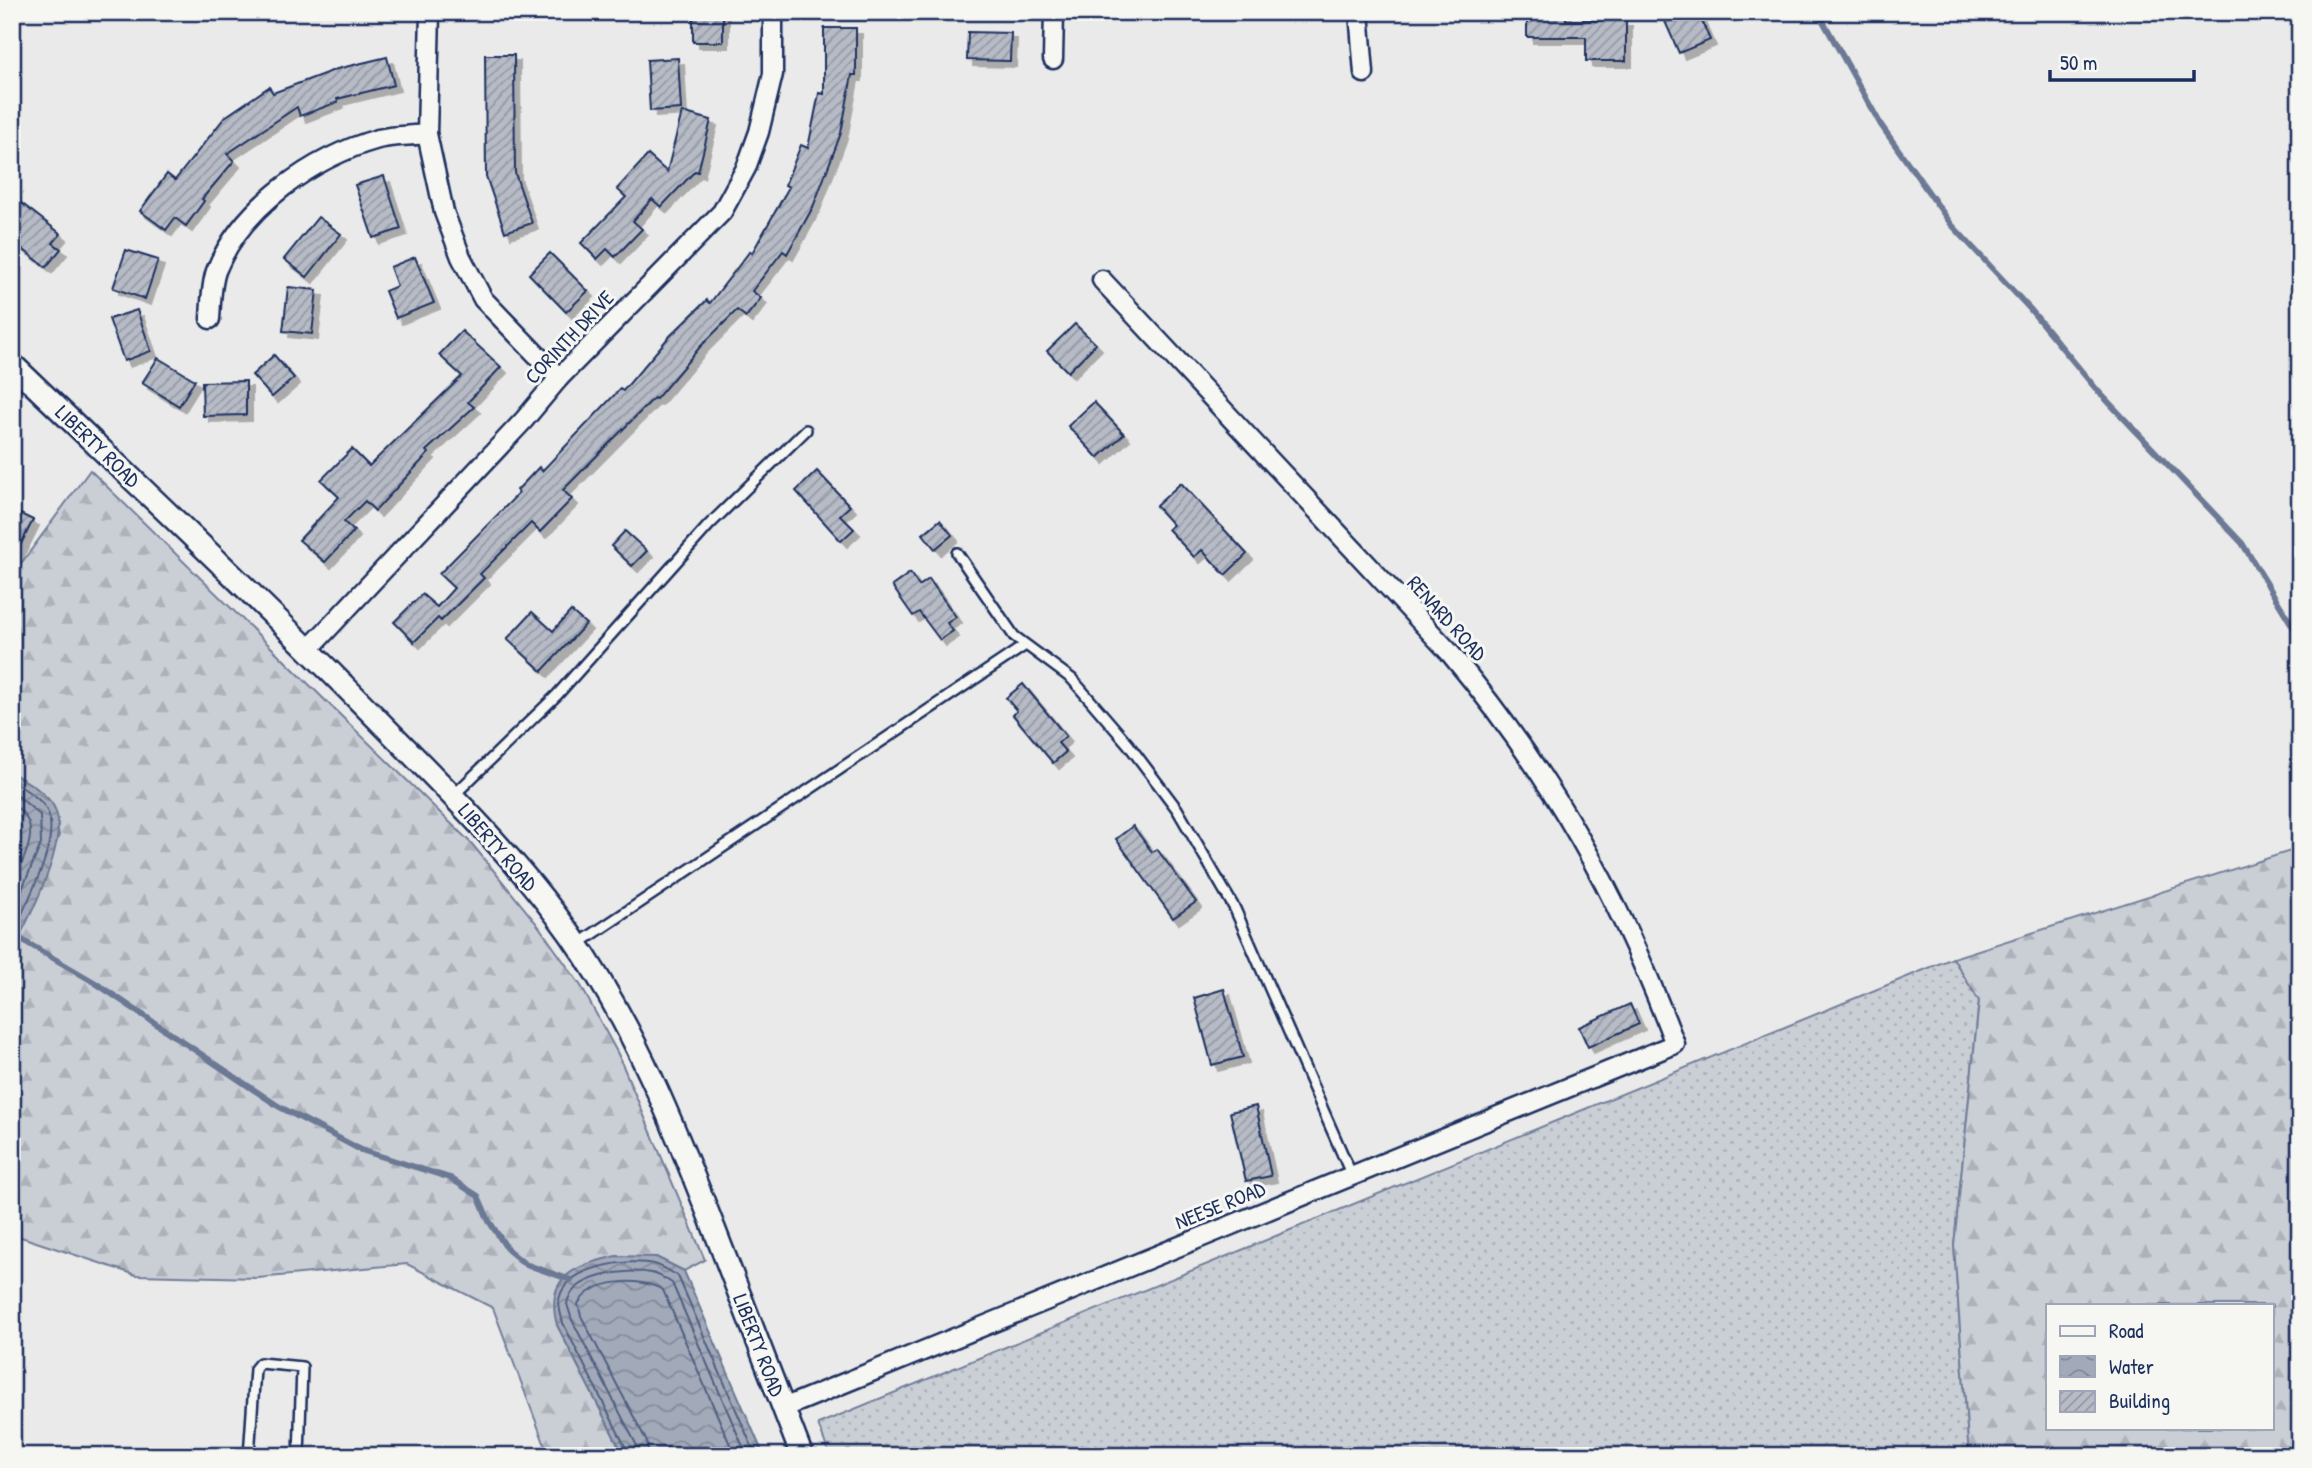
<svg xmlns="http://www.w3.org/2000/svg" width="2312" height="1468" font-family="'Patrick Hand',sans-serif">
  <defs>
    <pattern id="grass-dots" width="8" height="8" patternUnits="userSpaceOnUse" patternTransform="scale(1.75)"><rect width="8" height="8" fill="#caced5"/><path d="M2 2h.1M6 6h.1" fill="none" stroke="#adb1b9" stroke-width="1.8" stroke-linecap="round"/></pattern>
    <pattern id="forest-firs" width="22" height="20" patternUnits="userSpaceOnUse" patternTransform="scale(1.75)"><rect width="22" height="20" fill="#caced5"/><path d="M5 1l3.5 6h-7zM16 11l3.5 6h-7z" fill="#adb1b9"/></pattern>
    <pattern id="water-waves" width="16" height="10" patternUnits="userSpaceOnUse" patternTransform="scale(1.75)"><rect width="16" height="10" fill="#a2aaba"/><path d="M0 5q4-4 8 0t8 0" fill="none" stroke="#838b9a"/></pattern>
    <pattern id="building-hatch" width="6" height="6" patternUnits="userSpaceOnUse" patternTransform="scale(1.75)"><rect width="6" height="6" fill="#b6bbc6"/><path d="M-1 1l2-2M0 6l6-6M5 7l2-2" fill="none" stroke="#9398a4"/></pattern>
    <filter id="shadow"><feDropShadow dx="6" dy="6" stdDeviation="0" flood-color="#0004"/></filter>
  </defs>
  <rect width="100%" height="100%" fill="#e9eae9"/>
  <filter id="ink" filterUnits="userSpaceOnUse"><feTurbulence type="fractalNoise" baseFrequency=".0143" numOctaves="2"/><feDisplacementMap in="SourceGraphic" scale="14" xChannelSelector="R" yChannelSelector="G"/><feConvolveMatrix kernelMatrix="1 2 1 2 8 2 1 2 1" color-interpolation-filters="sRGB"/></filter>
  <g filter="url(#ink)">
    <path fill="url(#grass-dots)" stroke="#727e9a" stroke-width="2" d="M 1953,958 L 1979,1000 L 1954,1245 L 1969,1456 L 830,1456 L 818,1424 Z"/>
    <g fill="url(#forest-firs)" stroke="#727e9a" stroke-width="2" fill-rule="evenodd">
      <path d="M 90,470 L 472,844 L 537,924 L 581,986 L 618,1054 L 705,1260 L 684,1271 L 656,1257 L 557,1325 L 624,1456 L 549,1456 L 493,1308 L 407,1264 L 258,1278 L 136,1275 L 12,1234 L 12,951 L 59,836 L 54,807 L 35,787 L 12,773 L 12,567 L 17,569 Z"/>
      <path d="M 2300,848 L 2300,1456 L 1969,1456 L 1954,1245 L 1979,1001 L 1953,958 ZM 2048,1305 L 2272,1305 L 2272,1428 L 2048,1428 Z"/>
    </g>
    <g fill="url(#water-waves)" stroke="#6c7995" stroke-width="2">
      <path d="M 12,773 C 26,781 46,792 54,807 C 71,838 28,921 12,951 Z"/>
      <path d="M 616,1256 L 656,1257 L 684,1271 L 764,1456 L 624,1456 L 557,1325 C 544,1276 575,1266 616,1256 Z"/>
    </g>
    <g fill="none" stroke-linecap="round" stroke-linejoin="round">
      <g stroke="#516083" stroke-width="2">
        <path d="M 12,781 C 24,789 43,799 48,813 C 60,844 25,905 12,935"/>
        <path d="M 12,791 L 40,815 L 41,844 L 12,913"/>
        <path d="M 12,804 C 46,825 24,856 12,885"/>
        <path d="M 630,1456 L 563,1323 C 561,1314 557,1304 560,1296 C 569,1266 628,1258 654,1264 C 662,1266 671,1272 678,1276 L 756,1456"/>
        <path d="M 639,1456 L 637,1446 L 572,1320 L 567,1304 C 571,1275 628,1268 651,1273 C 658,1274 666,1279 672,1283 L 747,1456"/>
        <path d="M 649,1456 L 647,1442 L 581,1316 L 578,1304 C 593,1278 641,1277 663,1290 L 735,1456"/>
      </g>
      <g stroke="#6c7995" stroke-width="6">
        <path d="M 1818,12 L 1881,125 L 1951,224 L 2030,309 L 2097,390 L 2242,543 L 2300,638"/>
        <path d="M 12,934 L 94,982 L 278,1106 L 361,1150 L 450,1178 L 478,1196 L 489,1221 L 508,1250 L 525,1264 L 571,1280"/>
      </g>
    </g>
    <g fill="url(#building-hatch)" stroke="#1b2f5e" stroke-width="2" filter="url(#shadow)">
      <rect x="693" y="12" width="30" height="30"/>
      <path d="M 1527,12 L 1566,12 L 1566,20 L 1626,20 L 1626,61 L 1586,61 L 1586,37 L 1527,37 Z"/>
      <path d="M 1673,12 L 1698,12 L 1710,40 L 1679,53 L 1663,17 Z"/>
      <path d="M 824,28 L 856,28 L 856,75 L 852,75 L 841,133 L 813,207 L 787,254 L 783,251 L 752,291 L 761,298 L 746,317 L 737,310 L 700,347 L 656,399 L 654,398 L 563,490 L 572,499 L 540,532 L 531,523 L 480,574 L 484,578 L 441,621 L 438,618 L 414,642 L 394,622 L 422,594 L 437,607 L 454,588 L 439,574 L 519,493 L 517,490 L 539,467 L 542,471 L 620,389 L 623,391 L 668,338 L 707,300 L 710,303 L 750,251 L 752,253 L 789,187 L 785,185 L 801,145 L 808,148 L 819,93 L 824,94 Z"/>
      <path d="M 968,32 L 1011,33 L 1010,61 L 967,60 Z"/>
      <path d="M 485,55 L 514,55 L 515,173 L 532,223 L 505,232 L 486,176 Z"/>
      <path d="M 387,57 L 394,85 L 337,99 L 338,102 L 300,116 L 297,107 L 227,154 L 234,161 L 202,199 L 204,201 L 186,226 L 175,218 L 166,230 L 140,211 L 167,174 L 175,180 L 225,117 L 269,87 L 273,93 L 337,69 Z"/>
      <path d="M 678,58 L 681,109 L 650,111 L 647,60 Z"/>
      <path d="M 682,112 L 711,120 L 698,172 L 695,171 L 661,207 L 652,199 L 633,221 L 642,229 L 615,257 L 607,249 L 597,259 L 581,243 L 626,197 L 617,189 L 648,155 L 667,172 Z"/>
      <path d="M 384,176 L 401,229 L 373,238 L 355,185 Z"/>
      <path d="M 20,202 L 61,234 L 53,243 L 61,249 L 46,267 L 12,241 L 12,211 Z"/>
      <path d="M 318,217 L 341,234 L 307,277 L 284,259 Z"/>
      <path d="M 126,250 L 158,260 L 145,299 L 113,288 Z"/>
      <path d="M 550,253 L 588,291 L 566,312 L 529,274 Z"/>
      <path d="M 415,257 L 434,303 L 396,318 L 385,291 L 397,286 L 390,267 Z"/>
      <path d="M 288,287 L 317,290 L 312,334 L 283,331 Z"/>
      <path d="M 137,310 L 151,351 L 124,361 L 109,319 Z"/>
      <path d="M 1075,324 L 1096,344 L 1068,372 L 1047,351 Z"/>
      <path d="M 462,331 L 501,367 L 468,402 L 474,407 L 426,451 L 429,453 L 375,511 L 365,501 L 344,522 L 354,531 L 325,562 L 299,540 L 339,497 L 321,480 L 352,449 L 369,466 L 462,376 L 439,355 Z"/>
      <path d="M 274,355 L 294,378 L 272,397 L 252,375 Z"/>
      <path d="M 158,358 L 195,380 L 179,406 L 142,383 Z"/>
      <path d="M 246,381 L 246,415 L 203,416 L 202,382 Z"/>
      <path d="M 1094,402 L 1124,434 L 1098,458 L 1068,426 Z"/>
      <path d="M 817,471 L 850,506 L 840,515 L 854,529 L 841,541 L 796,491 Z"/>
      <path d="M 1181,483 L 1247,554 L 1225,575 L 1202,550 L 1194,557 L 1168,529 L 1173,525 L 1156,506 Z"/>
      <path d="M 12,510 L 33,520 L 12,562 Z"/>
      <path d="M 940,520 L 952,535 L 935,549 L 923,534 Z"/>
      <path d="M 625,531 L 647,551 L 632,566 L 611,546 Z"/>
      <path d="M 910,573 L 919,586 L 929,579 L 956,617 L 947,623 L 953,631 L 940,640 L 919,612 L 913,616 L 892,586 Z"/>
      <path d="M 571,611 L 586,624 L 542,671 L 507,639 L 532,612 L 553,631 Z"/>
      <path d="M 1023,684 L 1066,736 L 1058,743 L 1066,752 L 1053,763 L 1013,715 L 1017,711 L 1006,698 Z"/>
      <path d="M 1133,826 L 1152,852 L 1157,849 L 1196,902 L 1173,918 L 1116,839 Z"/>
      <path d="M 1224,989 L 1243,1057 L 1212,1065 L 1194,998 Z"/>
      <path d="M 1630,1004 L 1639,1024 L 1588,1047 L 1579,1027 Z"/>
      <path d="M 1256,1106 L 1271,1176 L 1246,1181 L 1230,1112 Z"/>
    </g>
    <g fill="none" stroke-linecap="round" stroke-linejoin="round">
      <defs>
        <g id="service">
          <path d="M 957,553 L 1014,636 L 1072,679 L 1128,744 L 1177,809 L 1235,909 L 1352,1176"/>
          <path d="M 453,796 L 557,695 L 709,525 L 806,430"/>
          <path d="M 578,944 L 1024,646"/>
          <path d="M 249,1456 L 255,1369 L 260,1363 L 302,1367 L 299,1456"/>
        </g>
        <g id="minor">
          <path d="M 430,12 L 427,134 L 444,212 L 461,257 L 483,299 L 559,378"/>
          <path d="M 1359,12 L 1364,73"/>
          <path d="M 1053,59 L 1054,12"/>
          <path d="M 210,319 C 211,304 211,286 216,271 C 242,206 314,157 378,139 C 393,135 411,136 427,134"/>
          <path d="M 309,649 L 524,420 L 559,378 L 722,212 L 746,168 L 759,132 L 773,74 L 773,12"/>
          <path d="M 783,1408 L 1675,1044 C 1619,895 1552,775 1450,653 L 1102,280"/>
        </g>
        <path id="tertiary" d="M 12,364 C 136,483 262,601 382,724 C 448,791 516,858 570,934 C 634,1025 675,1128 715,1231 C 744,1306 773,1381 802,1456"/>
      </defs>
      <use href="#service" stroke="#1b2f5e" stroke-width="14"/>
      <use href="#minor" stroke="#1b2f5e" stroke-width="23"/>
      <use href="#tertiary" stroke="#1b2f5e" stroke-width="26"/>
      <use href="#service" stroke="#f6f6f2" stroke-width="9"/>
      <use href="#minor" stroke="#f6f6f2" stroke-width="18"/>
      <use href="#tertiary" stroke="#f6f6f2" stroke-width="21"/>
    </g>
  </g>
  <g text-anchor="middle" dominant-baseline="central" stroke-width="6" stroke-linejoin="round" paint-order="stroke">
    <g font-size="21" fill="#1b2f5e" stroke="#f6f6f2">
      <text transform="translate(569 337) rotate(-47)">CORINTH DRIVE</text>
      <text transform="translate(98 446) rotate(44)">LIBERTY ROAD</text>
      <text transform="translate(1447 618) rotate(48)">RENARD ROAD</text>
      <text transform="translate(498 847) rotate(49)">LIBERTY ROAD</text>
      <text transform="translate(1220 1205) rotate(-22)">NEESE ROAD</text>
      <text transform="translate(759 1345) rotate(69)">LIBERTY ROAD</text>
    </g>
  </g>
  <rect width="2312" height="1468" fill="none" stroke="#f6f6f2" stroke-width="42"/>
  <rect x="21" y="21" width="2270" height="1426" fill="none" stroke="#1b2f5e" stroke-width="2.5" filter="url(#ink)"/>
  <rect x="2046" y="1304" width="228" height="126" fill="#f6f6f2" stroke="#9ea6b7" stroke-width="2"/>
  <rect x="2060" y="1326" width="35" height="10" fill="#f6f6f2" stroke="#9ea6b7" stroke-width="2"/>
  <text x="2109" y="1338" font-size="21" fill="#1b2f5e">Road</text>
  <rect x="2060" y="1356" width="35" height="21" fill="url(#water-waves)" stroke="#9ea6b7" stroke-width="2"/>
  <text x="2109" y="1374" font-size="21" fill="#1b2f5e">Water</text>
  <rect x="2060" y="1391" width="35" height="21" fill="url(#building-hatch)" stroke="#9ea6b7" stroke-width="2"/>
  <text x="2109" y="1408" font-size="21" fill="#1b2f5e">Building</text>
  <path d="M2050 70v10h144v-10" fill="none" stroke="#1b2f5e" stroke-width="3.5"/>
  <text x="2060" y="70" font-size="21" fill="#1b2f5e" stroke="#f6f6f2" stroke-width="5" paint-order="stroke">50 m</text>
</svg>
